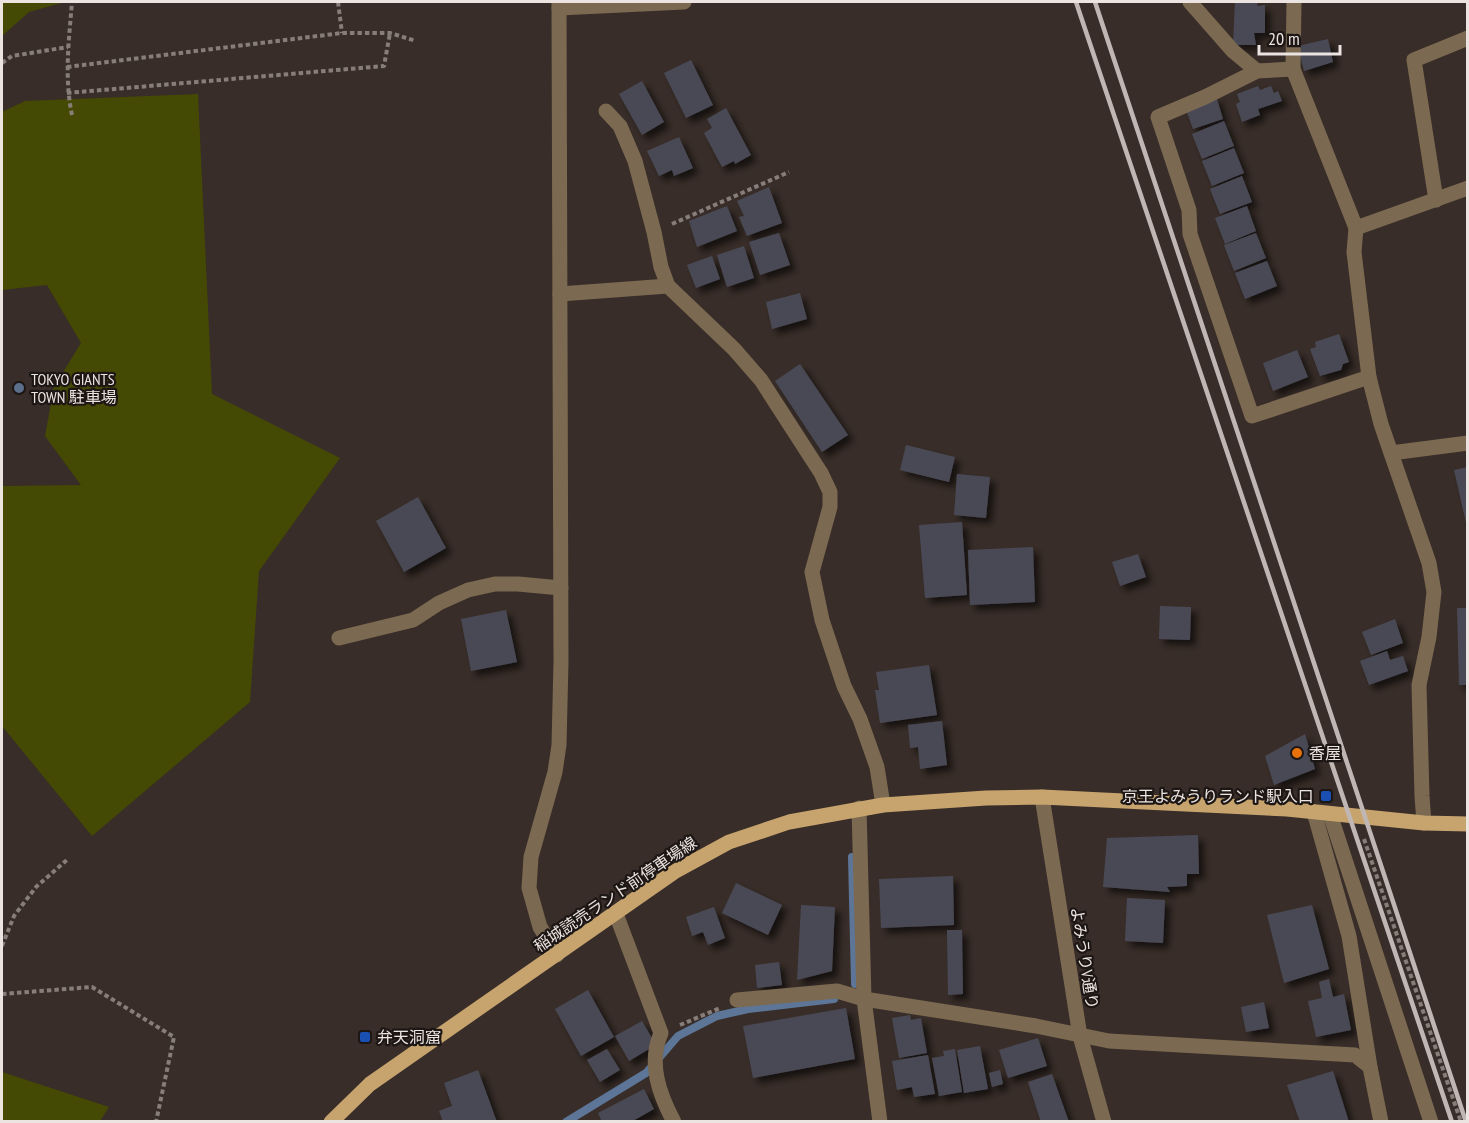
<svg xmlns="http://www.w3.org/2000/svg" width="1469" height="1123" font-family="'PT Sans Narrow','Noto Sans JP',sans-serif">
  <defs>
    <filter id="shadow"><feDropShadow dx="5.5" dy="5.5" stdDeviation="3" flood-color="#0009"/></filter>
  </defs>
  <rect width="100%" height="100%" fill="#382d28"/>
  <g fill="#444a03">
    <path d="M 2,2 L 65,2 L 29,12 L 2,36 Z"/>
    <path d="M 198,94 L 212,394 L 340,458 L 259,571 L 250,702 L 92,836 L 2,726 L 2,486 L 81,485 L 45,436 L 54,387 L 81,343 L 47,285 L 2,290 L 2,112 L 25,101 Z"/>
    <path d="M 2,1072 L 109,1107 L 100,1121 L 2,1121 Z"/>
  </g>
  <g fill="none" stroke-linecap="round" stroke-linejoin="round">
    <g stroke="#5d7698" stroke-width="8">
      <path d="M 852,857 L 855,984"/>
      <path d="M 566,1122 L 646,1073 L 678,1036 L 717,1016 L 748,1009 L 834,999"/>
    </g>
  </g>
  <g fill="#494a56" filter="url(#shadow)">
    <path d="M 1235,2 L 1258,2 L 1257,6 L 1265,5 L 1265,33 L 1254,33 L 1256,45 L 1233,45 Z"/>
    <path d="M 1328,39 L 1333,62 L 1304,71 L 1298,46 Z"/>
    <path d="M 691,60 L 713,105 L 686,118 L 664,73 Z"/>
    <path d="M 642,81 L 664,122 L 642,135 L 619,94 Z"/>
    <path d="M 1258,86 L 1260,90 L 1271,86 L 1274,93 L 1278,91 L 1282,101 L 1258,109 L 1260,115 L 1242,122 L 1236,104 L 1240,102 L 1237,94 Z"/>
    <path d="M 1216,96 L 1223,119 L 1193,129 L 1185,107 Z"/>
    <path d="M 726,108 L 751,155 L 735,164 L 734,161 L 722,167 L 704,133 L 712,128 L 707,119 Z"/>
    <path d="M 1224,121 L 1234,146 L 1202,159 L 1192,134 Z"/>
    <path d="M 679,137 L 693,168 L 674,176 L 672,170 L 659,176 L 647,151 Z"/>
    <path d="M 1234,148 L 1244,173 L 1212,186 L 1202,161 Z"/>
    <path d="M 1242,176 L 1252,202 L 1220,214 L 1210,189 Z"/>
    <path d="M 769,187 L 782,223 L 747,236 L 739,217 L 744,216 L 737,201 Z"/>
    <path d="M 727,206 L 737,231 L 697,247 L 689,221 Z"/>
    <path d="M 1247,206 L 1256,231 L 1225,244 L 1215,218 Z"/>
    <path d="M 779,233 L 790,265 L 760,275 L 749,242 Z"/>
    <path d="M 1256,233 L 1266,258 L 1234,271 L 1224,245 Z"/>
    <path d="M 744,246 L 754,278 L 727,287 L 717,255 Z"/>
    <path d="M 712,256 L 720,279 L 696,288 L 687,265 Z"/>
    <path d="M 1267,261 L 1277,286 L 1245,299 L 1235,273 Z"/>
    <path d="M 800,293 L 807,319 L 772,329 L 766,302 Z"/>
    <path d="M 1339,334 L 1349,362 L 1343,364 L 1341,370 L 1320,376 L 1310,349 L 1316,347 L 1315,342 Z"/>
    <path d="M 1297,350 L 1308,377 L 1273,391 L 1263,363 Z"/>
    <path d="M 800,364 L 848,435 L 822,452 L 775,381 Z"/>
    <path d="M 906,445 L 955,457 L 949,482 L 900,470 Z"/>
    <path d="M 1468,467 L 1468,527 L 1467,527 L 1454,470 Z"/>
    <path d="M 957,474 L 990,477 L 986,518 L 954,515 Z"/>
    <path d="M 418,497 L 446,548 L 404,572 L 376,521 Z"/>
    <path d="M 962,522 L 967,595 L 925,598 L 919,525 Z"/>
    <path d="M 1033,547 L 1035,602 L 970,605 L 968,550 Z"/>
    <path d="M 1138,554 L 1146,577 L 1120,586 L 1112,562 Z"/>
    <path d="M 1160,606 L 1191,607 L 1190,640 L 1159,639 Z"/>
    <path d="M 1457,608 L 1468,608 L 1468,685 L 1459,685 Z"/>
    <path d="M 506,610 L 517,662 L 471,671 L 461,619 Z"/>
    <path d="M 1395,619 L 1403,643 L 1371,655 L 1362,632 Z"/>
    <path d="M 1387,651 L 1390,660 L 1403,656 L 1408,671 L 1369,685 L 1360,661 Z"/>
    <path d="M 929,665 L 937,715 L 880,723 L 875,690 L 879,690 L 876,672 Z"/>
    <path d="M 942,721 L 947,765 L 920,769 L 918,747 L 910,748 L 908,725 Z"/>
    <path d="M 1305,734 L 1315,769 L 1274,785 L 1265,756 Z"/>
    <path d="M 1198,835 L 1199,874 L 1187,874 L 1187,886 L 1167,887 L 1170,892 L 1103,887 L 1107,838 Z"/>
    <path d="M 953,876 L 954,925 L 881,928 L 879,879 Z"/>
    <path d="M 736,883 L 782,905 L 768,935 L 722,913 Z"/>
    <path d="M 1127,898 L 1165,900 L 1163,943 L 1125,941 Z"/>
    <path d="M 801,905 L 835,907 L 832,971 L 797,980 Z"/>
    <path d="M 1312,905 L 1329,969 L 1284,983 L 1267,915 Z"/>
    <path d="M 714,907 L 725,938 L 708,945 L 703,932 L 692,936 L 686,917 Z"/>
    <path d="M 947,930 L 962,930 L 963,994 L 948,995 Z"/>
    <path d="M 779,962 L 782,985 L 757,988 L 755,965 Z"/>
    <path d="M 1329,979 L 1333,997 L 1344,994 L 1351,1030 L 1316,1037 L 1308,1001 L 1322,998 L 1319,982 Z"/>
    <path d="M 588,990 L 614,1037 L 581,1056 L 555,1009 Z"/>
    <path d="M 1264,1002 L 1269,1028 L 1246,1032 L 1241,1007 Z"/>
    <path d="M 846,1008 L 855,1059 L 753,1078 L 743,1026 Z"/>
    <path d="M 910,1015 L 911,1020 L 921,1018 L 927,1053 L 899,1058 L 892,1018 Z"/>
    <path d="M 642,1021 L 656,1045 L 629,1061 L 615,1036 Z"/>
    <path d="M 1038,1038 L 1047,1066 L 1008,1078 L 999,1050 Z"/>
    <path d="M 980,1046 L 988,1089 L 964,1093 L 957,1050 Z"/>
    <path d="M 607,1049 L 620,1070 L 600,1082 L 587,1060 Z"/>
    <path d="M 955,1049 L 962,1092 L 939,1096 L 932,1058 L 944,1056 L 943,1051 Z"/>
    <path d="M 928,1055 L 935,1094 L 914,1097 L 912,1087 L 897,1090 L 892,1061 Z"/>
    <path d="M 478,1070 L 497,1122 L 443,1122 L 439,1111 L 452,1106 L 444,1083 Z"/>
    <path d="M 1000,1070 L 1003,1084 L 992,1087 L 989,1073 Z"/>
    <path d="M 1333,1071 L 1349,1122 L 1300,1122 L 1287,1085 Z"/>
    <path d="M 1052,1074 L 1069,1122 L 1041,1122 L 1028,1082 Z"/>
    <path d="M 644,1089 L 654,1109 L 631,1122 L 602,1122 L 598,1113 Z"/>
  </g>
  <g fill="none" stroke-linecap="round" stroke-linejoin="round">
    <g stroke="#877d79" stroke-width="4" stroke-dasharray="4.5 3" stroke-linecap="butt">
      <path d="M 338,2 L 342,33"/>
      <path d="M 2,63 L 12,56 L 68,47"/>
      <path d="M 67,67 L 342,33 L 390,33 L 416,41"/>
      <path d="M 67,93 L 384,66 L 390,33"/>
      <path d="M 72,115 C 64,77 69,40 72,2"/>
      <path d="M 672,224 L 789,172"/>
      <path d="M 1364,839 L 1461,1122"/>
      <path d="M 2,946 L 14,916 L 36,887 L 68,859"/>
      <path d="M 2,994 L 92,987 L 174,1037 L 156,1122"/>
      <path d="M 680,1025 L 720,1008"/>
    </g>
    <g stroke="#7b6a51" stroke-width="15">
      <path d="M 1190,2 L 1233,51 L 1257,71"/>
      <path d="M 1294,2 L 1293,69 L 1356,228 L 1354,252 L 1369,377 L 1381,424 L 1429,563 L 1434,592 L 1429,637 L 1419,685 L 1422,796 L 1424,823"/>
      <path d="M 559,8 L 684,2"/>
      <path d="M 1293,69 L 1257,71 L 1205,97 L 1158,117 L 1189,210 L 1190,234 L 1252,416 L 1369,377"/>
      <path d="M 606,111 L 620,126 L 635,161 L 654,232 L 661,267 L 668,286 L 734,349 L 761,380 L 821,473 L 830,492 L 830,507 L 812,572 L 822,620 L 844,686 L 860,719 L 877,767 L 883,805"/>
      <path d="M 1436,200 L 1414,60 L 1468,38"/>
      <path d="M 1356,228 L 1468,188"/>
      <path d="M 560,294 L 668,286"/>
      <path d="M 1391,453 L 1468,443"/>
      <path d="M 339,638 L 413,620 L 439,603 L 468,590 L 495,584 L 518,584 L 561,588"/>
      <path d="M 1042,797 L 1080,1036 L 1104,1122"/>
      <path d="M 859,808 L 864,999 L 880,1122"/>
      <path d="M 1314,812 L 1349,936 L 1370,1067 L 1381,1122"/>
      <path d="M 1330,814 L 1431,1122"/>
      <path d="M 616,914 L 661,1033 C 648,1063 659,1094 674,1122"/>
      <path d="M 557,955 L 540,927 L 529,888 L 531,857 L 555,772 L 559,745 L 561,662 L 559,2"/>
      <path d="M 737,1000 L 837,991 L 864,999 L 1036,1026 L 1109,1041 L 1355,1055 L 1370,1067"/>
    </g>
    <path stroke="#c7a46e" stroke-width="15" d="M 331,1122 L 370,1084 L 674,872 L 729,842 L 789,822 L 883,805 L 986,798 L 1042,797 L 1287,809 L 1424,823 L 1468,824"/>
    <g stroke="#c0b7b4" stroke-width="4.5">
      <path d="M 1076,2 L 1452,1122"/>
      <path d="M 1095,2 L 1466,1122"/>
    </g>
  </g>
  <circle fill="#5c6f8a" stroke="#1c1614" stroke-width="2" cx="19" cy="388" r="6"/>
  <circle fill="#e8710a" stroke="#1c1614" stroke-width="2" cx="1297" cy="753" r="6"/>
  <g fill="#1a4fb4" stroke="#1c1614" stroke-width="2">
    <rect x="1320" y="790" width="12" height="12" rx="3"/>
    <rect x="359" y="1031" width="12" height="12" rx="3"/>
  </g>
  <g text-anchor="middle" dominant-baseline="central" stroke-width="4.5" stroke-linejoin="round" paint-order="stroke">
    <g font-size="16" fill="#ece4e1" stroke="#1c1614" text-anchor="start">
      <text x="31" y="379">TOKYO GIANTS<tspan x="31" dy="18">TOWN 駐車場</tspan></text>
      <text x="1309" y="753">香屋</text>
      <text x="1314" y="796" text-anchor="end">京王よみうりランド駅入口</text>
      <text x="377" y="1037">弁天洞窟</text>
    </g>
    <g font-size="16" fill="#ece4e1" stroke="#1c1614">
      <text transform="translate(615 894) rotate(-34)">稲城読売ランド前停車場線</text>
      <text transform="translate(1085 958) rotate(81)">よみうりV通り</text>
    </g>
  </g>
  <rect width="1469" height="1123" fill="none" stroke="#ece4e1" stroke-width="6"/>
  <path d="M1259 45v9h81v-9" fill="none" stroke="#ece4e1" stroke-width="3"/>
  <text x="1268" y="45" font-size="18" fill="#ece4e1" stroke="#1c1614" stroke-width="4.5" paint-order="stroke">20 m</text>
</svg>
